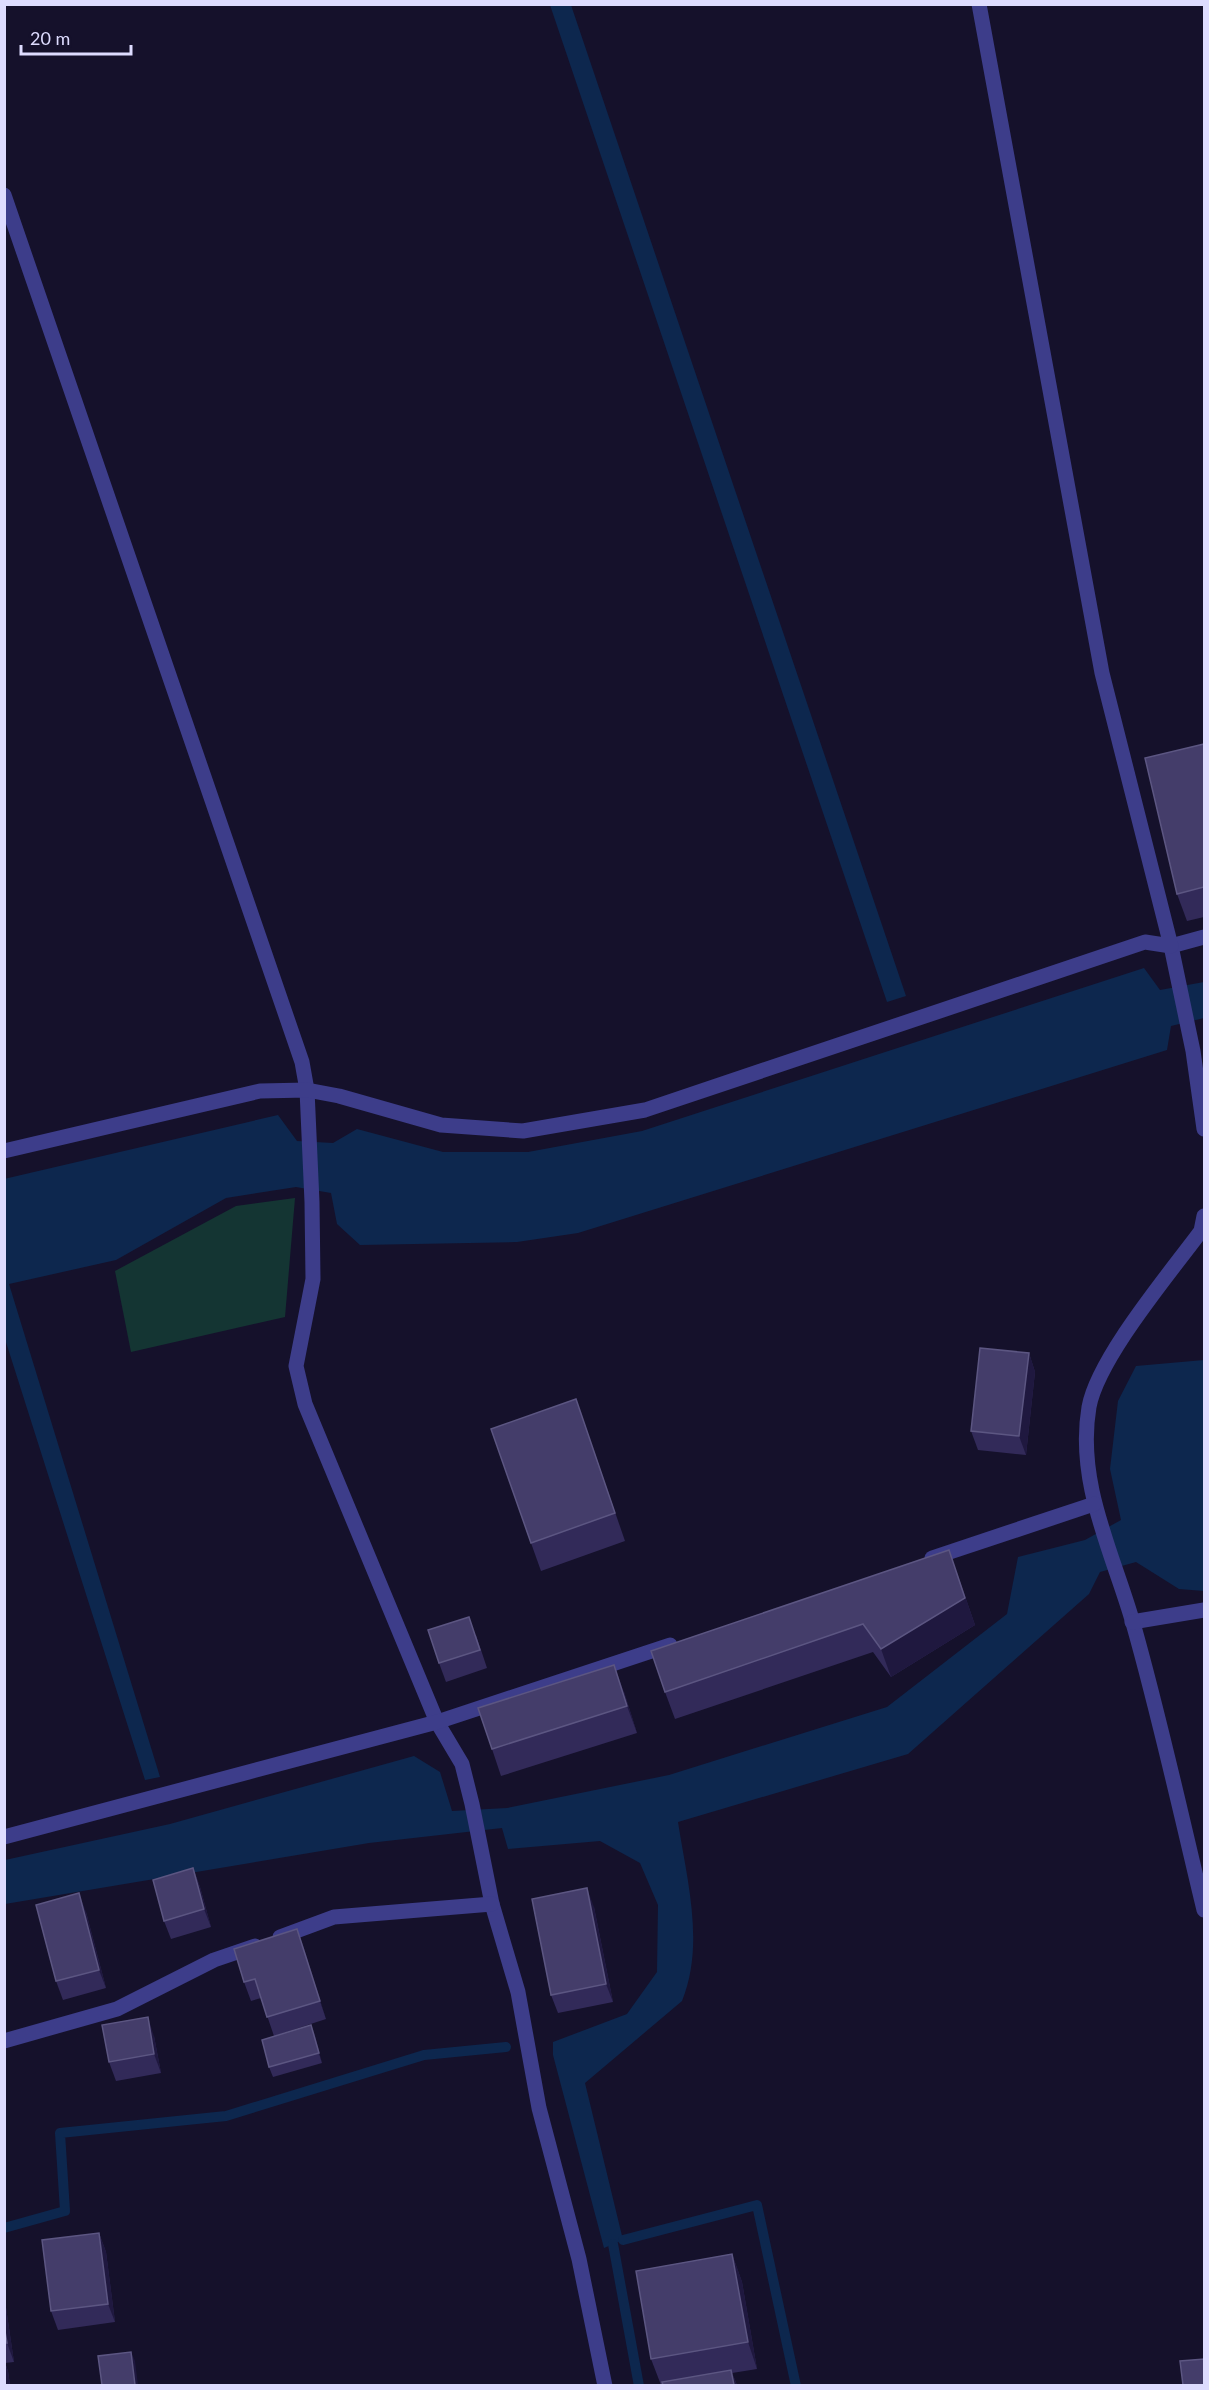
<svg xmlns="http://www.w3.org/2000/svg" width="1209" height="2390" font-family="Lato,sans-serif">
  <rect width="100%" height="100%" fill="#15112b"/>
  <path fill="#143533" d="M 295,1198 L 285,1317 L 131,1352 L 115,1271 L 236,1206 Z"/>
  <g fill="#0d274e">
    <path d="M 550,5 L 571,5 L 906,996 L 887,1002 Z"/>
    <path d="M 1144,968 L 1160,990 L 1204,982 L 1204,1018 L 1171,1026 L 1167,1050 L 578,1233 L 517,1242 L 360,1245 L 337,1224 L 331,1193 L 296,1187 L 226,1198 L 116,1260 L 9,1284 L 160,1777 L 145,1780 L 5,1339 L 4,1179 L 278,1115 L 297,1141 L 333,1143 L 357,1129 L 443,1152 L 528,1152 L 642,1131 Z"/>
    <path d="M 1204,1360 L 1204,1591 L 1179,1589 L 1136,1562 L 1100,1572 L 1089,1594 L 908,1754 L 678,1822 C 687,1881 705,1944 682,2001 L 585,2083 L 623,2240 L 604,2248 L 553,2055 L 553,2042 L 627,2014 L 657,1972 L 658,1905 L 640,1863 L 600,1841 L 508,1849 L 502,1828 L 369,1843 L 5,1904 L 5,1860 L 170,1824 L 414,1756 L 440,1772 L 452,1811 L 507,1808 L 669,1775 L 887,1707 L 1007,1614 L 1018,1557 L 1085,1540 L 1121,1520 L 1110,1469 L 1118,1401 L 1136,1366 Z"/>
  </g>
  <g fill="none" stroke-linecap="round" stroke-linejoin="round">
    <g stroke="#0d274e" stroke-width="10">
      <path d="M 4,2228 L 65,2211 L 60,2133 L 226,2116 L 424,2055 L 506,2047"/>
      <path d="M 623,2240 L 757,2205 L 796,2386"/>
      <path d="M 613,2244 L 639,2386"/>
    </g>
    <g stroke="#3d3d8a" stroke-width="15">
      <path d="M 4,195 L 302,1062 L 307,1090 L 312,1202 L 313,1279 L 296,1366 L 305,1404 L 437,1722 L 462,1764 L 472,1804 L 492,1904 L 518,1992 L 539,2108 L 579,2259 L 605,2386"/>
      <path d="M 1204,937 L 1171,946 L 1193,1051 L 1204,1129"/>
      <path d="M 4,1151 L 260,1091 L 307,1090 L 339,1096 L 441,1125 L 523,1131 L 645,1110 L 1145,942 L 1171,946 L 1102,673 L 979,4"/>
      <path d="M 1204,1216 L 1201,1231 C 1170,1273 1098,1358 1089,1407 C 1076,1483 1113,1553 1133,1623 C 1160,1718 1181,1815 1204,1910"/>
      <path d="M 932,1558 L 1094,1504"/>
      <path d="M 1132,1622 L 1204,1610"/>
      <path d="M 4,1837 L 437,1722 L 670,1645"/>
      <path d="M 280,1937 L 334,1917 L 492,1904"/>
      <path d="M 4,2041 L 117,2009 L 214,1960 L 255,1946"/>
    </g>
  </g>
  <g fill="#322a59">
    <path d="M 1204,744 L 1204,917 L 1187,921 L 1177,894 Z"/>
    <path d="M 1029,1353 L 1035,1372 L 1026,1455 L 978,1450 L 971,1431 Z"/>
    <path d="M 576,1399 L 625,1541 L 541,1571 L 531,1543 Z"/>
    <path d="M 949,1550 L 975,1625 L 891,1677 L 873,1652 L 675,1719 L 665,1692 Z"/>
    <path d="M 476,1635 L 487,1668 L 446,1682 L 439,1663 Z"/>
    <path d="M 624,1692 L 637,1733 L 501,1776 L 492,1749 Z"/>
    <path d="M 193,1868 L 200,1887 L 211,1927 L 171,1939 L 164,1921 Z"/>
    <path d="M 594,1907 L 613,2002 L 558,2013 L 551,1995 Z"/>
    <path d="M 86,1912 L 106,1988 L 63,2000 L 56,1981 Z"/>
    <path d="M 297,1929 L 326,2019 L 274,2036 L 261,1998 L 251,2001 L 244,1982 Z"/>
    <path d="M 311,2025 L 322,2063 L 273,2077 L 269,2067 Z"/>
    <path d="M 154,2036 L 161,2073 L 116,2081 L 109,2062 Z"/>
    <path d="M 99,2233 L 106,2252 L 115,2322 L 58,2330 L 51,2311 Z"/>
    <path d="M 732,2254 L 742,2282 L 757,2369 L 732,2373 L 737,2385 L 661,2385 L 651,2359 Z"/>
    <path d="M 4,2294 L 14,2362 L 5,2363 L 8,2371 L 10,2385 L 4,2385 Z"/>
  </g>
  <g fill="#1f183f">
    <path d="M 1029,1353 L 1035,1372 L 1026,1455 L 1019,1436 Z"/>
    <path d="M 949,1550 L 975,1625 L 891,1677 L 881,1649 Z"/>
    <path d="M 614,1665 L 624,1692 L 637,1733 L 627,1706 Z"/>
    <path d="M 193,1868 L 200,1887 L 211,1927 L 204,1909 Z"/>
    <path d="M 587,1888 L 594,1907 L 613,2002 L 606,1984 Z"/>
    <path d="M 79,1893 L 86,1912 L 106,1988 L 99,1970 Z"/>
    <path d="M 297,1929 L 304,1948 L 326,2019 L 320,2001 Z"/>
    <path d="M 148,2017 L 154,2036 L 161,2073 L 154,2054 Z"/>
    <path d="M 311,2025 L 315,2035 L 322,2063 L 319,2053 Z"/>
    <path d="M 99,2233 L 106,2252 L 115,2322 L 108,2304 Z"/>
    <path d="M 732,2254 L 742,2282 L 757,2369 L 748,2342 Z"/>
    <path d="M 4,2294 L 14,2362 L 7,2343 L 4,2326 Z"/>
    <path d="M 131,2352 L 135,2361 L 138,2385 L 135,2385 Z"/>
    <path d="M 4,2360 L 8,2371 L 10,2385 L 6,2385 L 4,2376 Z"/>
    <path d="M 731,2370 L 737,2385 L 734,2385 Z"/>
  </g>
  <g fill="#443d6a" stroke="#5c5682" stroke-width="1.5">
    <path d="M 1204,744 L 1204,887 L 1177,894 L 1145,758 Z"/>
    <path d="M 980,1348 L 1029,1353 L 1019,1436 L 971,1431 Z"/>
    <path d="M 576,1399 L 615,1513 L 531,1543 L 491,1429 Z"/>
    <path d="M 949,1550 L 965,1598 L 881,1649 L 863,1624 L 665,1692 L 651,1651 Z"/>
    <path d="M 469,1617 L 480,1650 L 439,1663 L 428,1630 Z"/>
    <path d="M 614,1665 L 627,1706 L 492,1749 L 478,1708 Z"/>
    <path d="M 193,1868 L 204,1909 L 164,1921 L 153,1880 Z"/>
    <path d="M 587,1888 L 606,1984 L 551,1995 L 532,1899 Z"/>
    <path d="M 79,1893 L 99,1970 L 56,1981 L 36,1905 Z"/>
    <path d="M 297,1929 L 320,2001 L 267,2017 L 255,1979 L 244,1982 L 234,1949 Z"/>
    <path d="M 148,2017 L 154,2054 L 109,2062 L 102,2025 Z"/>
    <path d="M 311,2025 L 319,2053 L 269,2067 L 262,2040 Z"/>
    <path d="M 99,2233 L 108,2304 L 51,2311 L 42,2240 Z"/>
    <path d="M 732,2254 L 748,2342 L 651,2359 L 636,2271 Z"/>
    <path d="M 4,2326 L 7,2343 L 4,2343 Z"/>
    <path d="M 131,2352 L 135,2385 L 102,2385 L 98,2356 Z"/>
    <path d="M 1204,2359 L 1204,2385 L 1183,2385 L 1180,2361 Z"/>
    <path d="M 731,2370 L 734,2385 L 663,2385 L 662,2382 Z"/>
  </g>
  <rect width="1209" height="2390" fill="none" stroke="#dedcff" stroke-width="12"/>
  <path d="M21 45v9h110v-9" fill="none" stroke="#dedcff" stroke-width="3"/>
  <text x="30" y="45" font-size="18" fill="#dedcff" stroke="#15112b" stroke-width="4.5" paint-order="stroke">20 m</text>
</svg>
